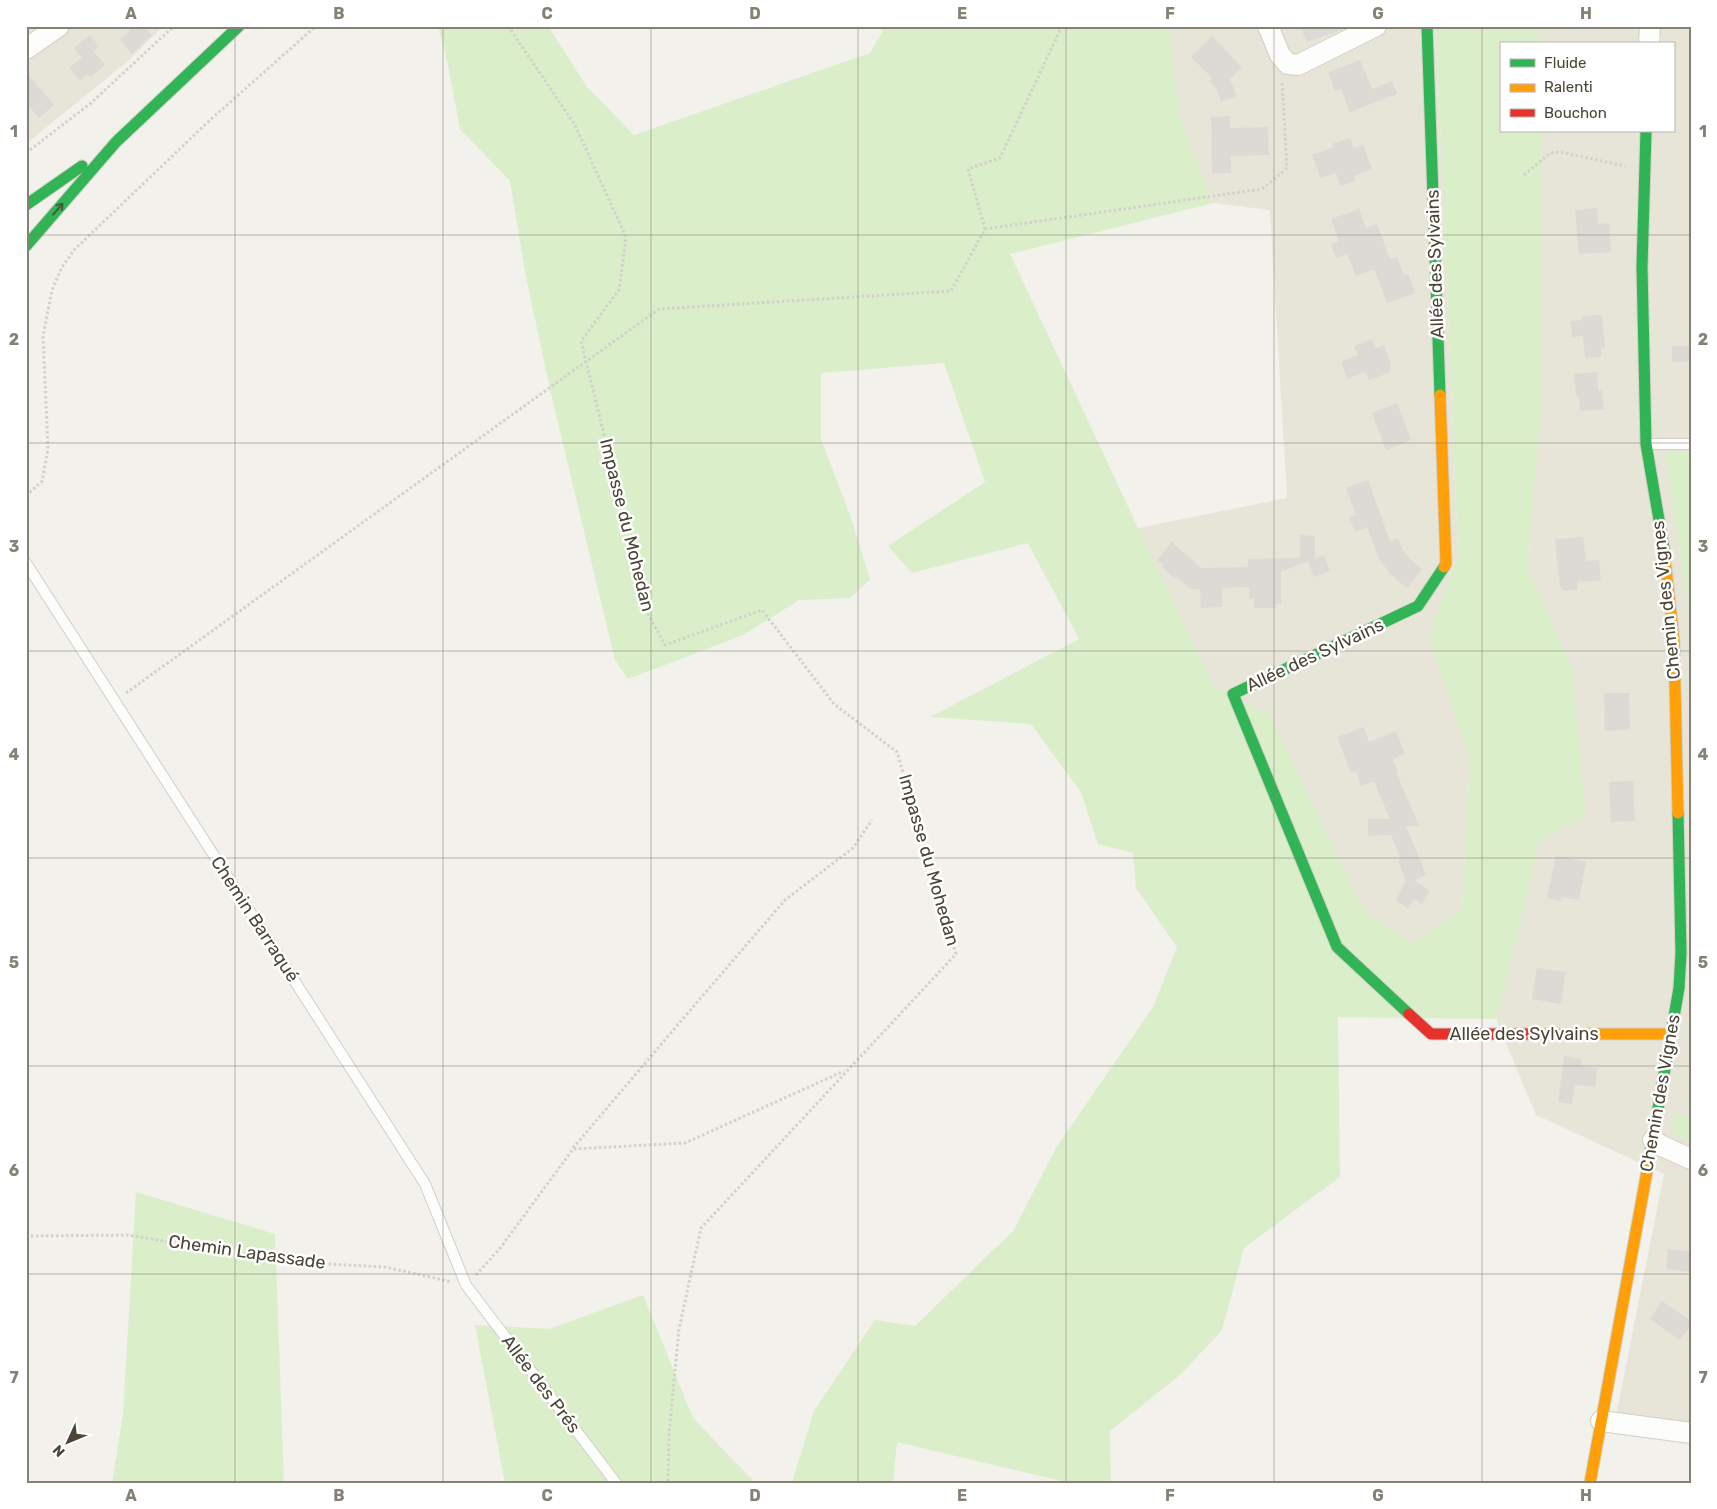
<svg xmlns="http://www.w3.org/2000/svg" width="1717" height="1509" font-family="Rubik,sans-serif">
  <rect width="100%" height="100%" fill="#f2f1eb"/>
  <g fill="#e7e5d8">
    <path d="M 26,26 L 163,26 L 129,60 L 26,144 Z"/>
    <path d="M 1169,26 L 1436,26 L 1458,553 L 1429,638 L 1470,761 L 1462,909 L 1413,944 L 1363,909 L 1270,715 L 1215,688 L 1138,528 L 1287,498 L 1270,210 L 1213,203 L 1179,115 Z"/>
    <path d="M 1537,26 L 1691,26 L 1691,1425 L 1616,1416 L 1664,1174 L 1536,1115 L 1496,1019 L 1540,840 L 1572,668 L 1527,566 L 1541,408 L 1541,131 L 1673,131 L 1673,44 L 1537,44 Z"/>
  </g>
  <g fill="#daeec9">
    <path d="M 438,26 L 548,26 L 587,87 L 634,135 L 870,53 L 886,26 L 1169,26 L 1179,115 L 1213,203 L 1010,254 L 1138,528 L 1215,688 L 1270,715 L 1363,909 L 1413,944 L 1462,909 L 1470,761 L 1429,638 L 1458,553 L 1436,26 L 1537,26 L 1537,44 L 1501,44 L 1501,131 L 1541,131 L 1541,408 L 1527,566 L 1572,668 L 1586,817 L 1540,840 L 1496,1019 L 1338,1017 L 1340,1177 L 1244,1248 L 1222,1330 L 1181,1374 L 1110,1431 L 1111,1483 L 1070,1483 L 897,1442 L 893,1483 L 792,1483 L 814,1411 L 875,1320 L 915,1326 L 1014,1230 L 1056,1148 L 1153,1007 L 1177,947 L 1136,888 L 1133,853 L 1098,844 L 1081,792 L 1031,724 L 930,717 L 1079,639 L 1028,543 L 912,573 L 888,546 L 985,482 L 944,363 L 821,373 L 821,439 L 850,515 L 870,579 L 850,598 L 799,600 L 743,635 L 628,679 L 615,660 L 552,398 L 526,277 L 510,181 L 460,129 L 447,60 Z"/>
    <path d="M 1665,452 L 1691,452 L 1691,616 L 1690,616 Z"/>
    <path d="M 1674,1115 L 1691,1117 L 1691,1143 L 1675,1133 L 1671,1128 Z"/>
    <path d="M 136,1192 L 275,1234 L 284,1483 L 112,1483 L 123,1415 Z"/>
    <path d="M 643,1295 L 693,1418 L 755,1483 L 505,1483 L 475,1325 L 549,1329 Z"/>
  </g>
  <g fill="#dcdad4">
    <path d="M 134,26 L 144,26 L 152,35 L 132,54 L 120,40 Z"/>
    <path d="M 1300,26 L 1346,26 L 1346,28 L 1307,42 Z"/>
    <path d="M 90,35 L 99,46 L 93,51 L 105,65 L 90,77 L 87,74 L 80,80 L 69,68 L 82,58 L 74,48 Z"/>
    <path d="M 1212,36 L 1242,67 L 1230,79 L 1237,96 L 1221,102 L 1216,88 L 1209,81 L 1212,78 L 1191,57 Z"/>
    <path d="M 1360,60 L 1372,89 L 1392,81 L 1397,94 L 1350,112 L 1341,89 L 1335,91 L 1328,72 Z"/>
    <path d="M 26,72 L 54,105 L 39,118 L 26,103 Z"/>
    <path d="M 1230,116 L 1230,128 L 1268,127 L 1269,155 L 1231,156 L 1231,173 L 1212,173 L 1211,117 Z"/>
    <path d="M 1350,138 L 1354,148 L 1363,145 L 1372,169 L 1354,176 L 1356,181 L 1340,186 L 1336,173 L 1321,178 L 1312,155 L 1334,147 L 1332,144 Z"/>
    <path d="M 1597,208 L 1598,224 L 1609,223 L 1611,252 L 1579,254 L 1575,210 Z"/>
    <path d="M 1359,209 L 1366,228 L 1377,224 L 1390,259 L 1397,257 L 1404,275 L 1408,274 L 1415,293 L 1387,303 L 1374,269 L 1356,276 L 1347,254 L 1336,258 L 1331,244 L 1339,241 L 1331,219 Z"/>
    <path d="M 1602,315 L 1605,347 L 1601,348 L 1601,357 L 1585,358 L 1583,336 L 1572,337 L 1570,321 L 1582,320 L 1581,316 Z"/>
    <path d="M 1372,339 L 1376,348 L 1384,345 L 1391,365 L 1389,373 L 1369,380 L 1365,372 L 1347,379 L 1341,362 L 1358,355 L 1354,346 Z"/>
    <path d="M 1672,346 L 1691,346 L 1691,361 L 1672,362 Z"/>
    <path d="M 1597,372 L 1598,391 L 1602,390 L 1604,409 L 1580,411 L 1579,396 L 1576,396 L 1574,374 Z"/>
    <path d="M 1397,403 L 1411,440 L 1386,450 L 1372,413 Z"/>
    <path d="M 1368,480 L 1390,541 L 1398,538 L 1402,549 L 1412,561 L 1422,569 L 1407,588 L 1393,577 L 1379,559 L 1367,527 L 1355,532 L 1349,517 L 1356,515 L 1346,488 Z"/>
    <path d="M 1300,535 L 1315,536 L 1315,558 L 1324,555 L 1330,571 L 1314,577 L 1308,561 L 1311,560 L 1281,572 L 1281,604 L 1276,604 L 1276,608 L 1254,608 L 1254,598 L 1249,598 L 1249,587 L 1222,588 L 1222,607 L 1201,608 L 1200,589 L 1190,589 L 1175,576 L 1174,578 L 1162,567 L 1164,565 L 1157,560 L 1172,542 L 1201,568 L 1248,567 L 1248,559 L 1300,558 Z"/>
    <path d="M 1583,537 L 1586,561 L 1599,560 L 1601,580 L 1577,582 L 1578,590 L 1564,591 L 1560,586 L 1555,539 Z"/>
    <path d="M 1604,693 L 1629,693 L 1630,729 L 1605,731 Z"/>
    <path d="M 1364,727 L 1369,742 L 1396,731 L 1405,754 L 1393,759 L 1398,772 L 1396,772 L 1419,826 L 1406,826 L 1426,875 L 1414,880 L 1430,891 L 1422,904 L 1414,899 L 1408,908 L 1395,900 L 1406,881 L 1398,860 L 1401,859 L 1391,835 L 1368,836 L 1368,819 L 1390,819 L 1374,781 L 1361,786 L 1356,771 L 1351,773 L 1337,737 Z"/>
    <path d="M 1633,781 L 1635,821 L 1611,822 L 1609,782 Z"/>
    <path d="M 1556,856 L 1586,862 L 1579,900 L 1562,897 L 1561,901 L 1547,898 Z"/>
    <path d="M 1537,968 L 1566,972 L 1561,1004 L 1532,999 Z"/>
    <path d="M 1564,1056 L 1582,1059 L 1581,1066 L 1598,1068 L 1595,1087 L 1575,1085 L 1572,1104 L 1558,1102 Z"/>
    <path d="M 1668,1249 L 1691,1252 L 1691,1272 L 1666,1269 Z"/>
    <path d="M 1662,1301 L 1691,1321 L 1691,1325 L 1680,1340 L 1650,1319 Z"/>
  </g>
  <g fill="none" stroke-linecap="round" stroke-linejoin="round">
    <defs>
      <g id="lane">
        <path d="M 1647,444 L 1691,444"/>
        <path d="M 26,563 L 425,1184 L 466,1285 L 616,1483"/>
      </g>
      <g id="street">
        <path d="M 1268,26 L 1280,55 L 1288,64 L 1298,65 L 1376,26"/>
        <path d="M 1649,44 L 1650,26"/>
        <path d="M 26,49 L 59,26"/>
        <path d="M 1653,1140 L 1662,1146 L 1691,1159"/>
        <path d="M 1601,1421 L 1691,1433"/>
      </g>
      <g id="fast">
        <path d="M 1427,26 L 1440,395"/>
        <path d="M 1646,131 L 1642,267 L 1646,444 L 1664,549"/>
        <path d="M 26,205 L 82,166"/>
        <path d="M 26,246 L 116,142 L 239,26"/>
        <path d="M 1409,1014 L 1337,947 L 1233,694 L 1418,606 L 1444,567"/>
        <path d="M 1648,1166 L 1679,988 L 1681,953 L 1678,813"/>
      </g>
      <g id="slow">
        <path d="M 1440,395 L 1446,564 L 1444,567"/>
        <path d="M 1664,549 L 1674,642 L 1678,813"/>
        <path d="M 1542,1034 L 1672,1034"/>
        <path d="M 1590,1483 L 1648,1166"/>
      </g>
      <path id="jam" d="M 1409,1014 L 1431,1034 L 1542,1034"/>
    </defs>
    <use href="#lane" stroke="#d0cfc9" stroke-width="12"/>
    <use href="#street" stroke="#d0cfc9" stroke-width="22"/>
    <use href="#fast" stroke="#d2d0c2" stroke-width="13"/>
    <use href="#slow" stroke="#d2d0c2" stroke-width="13"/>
    <use href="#jam" stroke="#d2d0c2" stroke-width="13"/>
    <g stroke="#d2d1cb" stroke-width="3" stroke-dasharray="2.5 2.5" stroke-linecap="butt">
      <path d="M 508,26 L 575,125 L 626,237 L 619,290 L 581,341 L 648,614 L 665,645 L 762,610 L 834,704 L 897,752 L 956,954 L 701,1228 L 679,1329 L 669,1433 L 668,1483"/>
      <path d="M 26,153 L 91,103 L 174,26"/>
      <path d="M 1524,175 L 1550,153 L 1560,152 L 1625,166"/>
      <path d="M 985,229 L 1262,189 L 1287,168 L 1282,81"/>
      <path d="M 26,496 L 42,481 L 48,449 L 43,336 L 52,290 L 62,267 L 75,249 L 209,121 L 316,26"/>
      <path d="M 126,693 L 659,309 L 951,291 L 985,229 L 968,169 L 1000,158 L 1062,26"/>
      <path d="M 573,1148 L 681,1021 L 785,900 L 853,848 L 872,820"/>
      <path d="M 26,1236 L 128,1235 L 291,1262 L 385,1267 L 452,1282"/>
      <path d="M 476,1275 L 501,1247 L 573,1149 L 685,1143 L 844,1071"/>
    </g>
    <use href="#lane" stroke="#fdfdfc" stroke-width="10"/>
    <use href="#street" stroke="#fdfdfc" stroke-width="20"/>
    <use href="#fast" stroke="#30b455" stroke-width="11"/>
    <use href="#slow" stroke="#ff9f0a" stroke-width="11"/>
    <use href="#jam" stroke="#e5322d" stroke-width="11"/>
  </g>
  <defs><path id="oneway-shaft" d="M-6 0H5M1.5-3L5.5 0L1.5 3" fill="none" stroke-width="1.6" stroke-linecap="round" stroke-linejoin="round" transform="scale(1.25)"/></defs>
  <use stroke="#455b3c" href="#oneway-shaft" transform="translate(58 209) rotate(-49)"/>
  <path fill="none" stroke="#858175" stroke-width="1" stroke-opacity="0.55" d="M 235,26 L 235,1483M 443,26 L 443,1483M 651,26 L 651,1483M 858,26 L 858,1483M 1066,26 L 1066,1483M 1274,26 L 1274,1483M 1482,26 L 1482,1483M 26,235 L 1691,235M 26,443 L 1691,443M 26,651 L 1691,651M 26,858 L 1691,858M 26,1066 L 1691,1066M 26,1274 L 1691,1274"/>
  <g text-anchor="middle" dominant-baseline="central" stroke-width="5" stroke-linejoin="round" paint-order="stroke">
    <g font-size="18" fill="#4a4536" stroke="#fff">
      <text transform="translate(1435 264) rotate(-92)">Allée des Sylvains</text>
      <text transform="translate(627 525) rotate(76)">Impasse du Mohedan</text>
      <text transform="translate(1666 600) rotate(-96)">Chemin des Vignes</text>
      <text transform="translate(1315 655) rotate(-25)">Allée des Sylvains</text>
      <text transform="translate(929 860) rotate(74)">Impasse du Mohedan</text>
      <text transform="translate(255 919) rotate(57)">Chemin Barraqué</text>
      <text x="1524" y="1034">Allée des Sylvains</text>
      <text transform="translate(1660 1093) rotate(-80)">Chemin des Vignes</text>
      <text transform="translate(247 1252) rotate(8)">Chemin Lapassade</text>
      <text transform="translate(541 1384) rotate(53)">Allée des Prés</text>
    </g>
  </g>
  <rect width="1717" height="1509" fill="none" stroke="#ffffff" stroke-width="55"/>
  <rect x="1500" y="42" width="175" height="90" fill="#ffffff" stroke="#b7b5af"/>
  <rect x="1510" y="59" width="25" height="8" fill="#30b455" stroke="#b7b5af"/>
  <text x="1544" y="68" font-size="15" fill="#4a4536">Fluide</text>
  <rect x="1510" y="84" width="25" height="8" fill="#ff9f0a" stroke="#b7b5af"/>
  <text x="1544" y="92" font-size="15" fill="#4a4536">Ralenti</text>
  <rect x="1510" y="109" width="25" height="8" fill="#e5322d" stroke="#b7b5af"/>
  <text x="1544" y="118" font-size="15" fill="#4a4536">Bouchon</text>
  <g transform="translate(68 1442) rotate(226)" stroke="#ffffff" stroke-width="4" paint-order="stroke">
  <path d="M0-4L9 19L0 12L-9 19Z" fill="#4a4536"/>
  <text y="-8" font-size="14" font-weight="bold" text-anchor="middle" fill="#4a4536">N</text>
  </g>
  <rect x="28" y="28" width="1662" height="1454" fill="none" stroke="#858175" stroke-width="2"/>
  <g font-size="16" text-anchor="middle" font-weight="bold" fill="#858175">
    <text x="131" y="19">A</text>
    <text x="339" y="19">B</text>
    <text x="547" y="19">C</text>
    <text x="755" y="19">D</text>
    <text x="962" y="19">E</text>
    <text x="1170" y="19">F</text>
    <text x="1378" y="19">G</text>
    <text x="1586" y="19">H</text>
    <text x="14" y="137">1</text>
    <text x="1703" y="137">1</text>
    <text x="14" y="345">2</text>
    <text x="1703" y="345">2</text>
    <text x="14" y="552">3</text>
    <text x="1703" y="552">3</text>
    <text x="14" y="760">4</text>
    <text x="1703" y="760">4</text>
    <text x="14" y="968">5</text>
    <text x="1703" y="968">5</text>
    <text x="14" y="1176">6</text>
    <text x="1703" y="1176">6</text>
    <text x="14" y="1383">7</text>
    <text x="1703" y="1383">7</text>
    <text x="131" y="1501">A</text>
    <text x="339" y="1501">B</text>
    <text x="547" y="1501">C</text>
    <text x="755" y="1501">D</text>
    <text x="962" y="1501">E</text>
    <text x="1170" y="1501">F</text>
    <text x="1378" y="1501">G</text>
    <text x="1586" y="1501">H</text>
  </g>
</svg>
